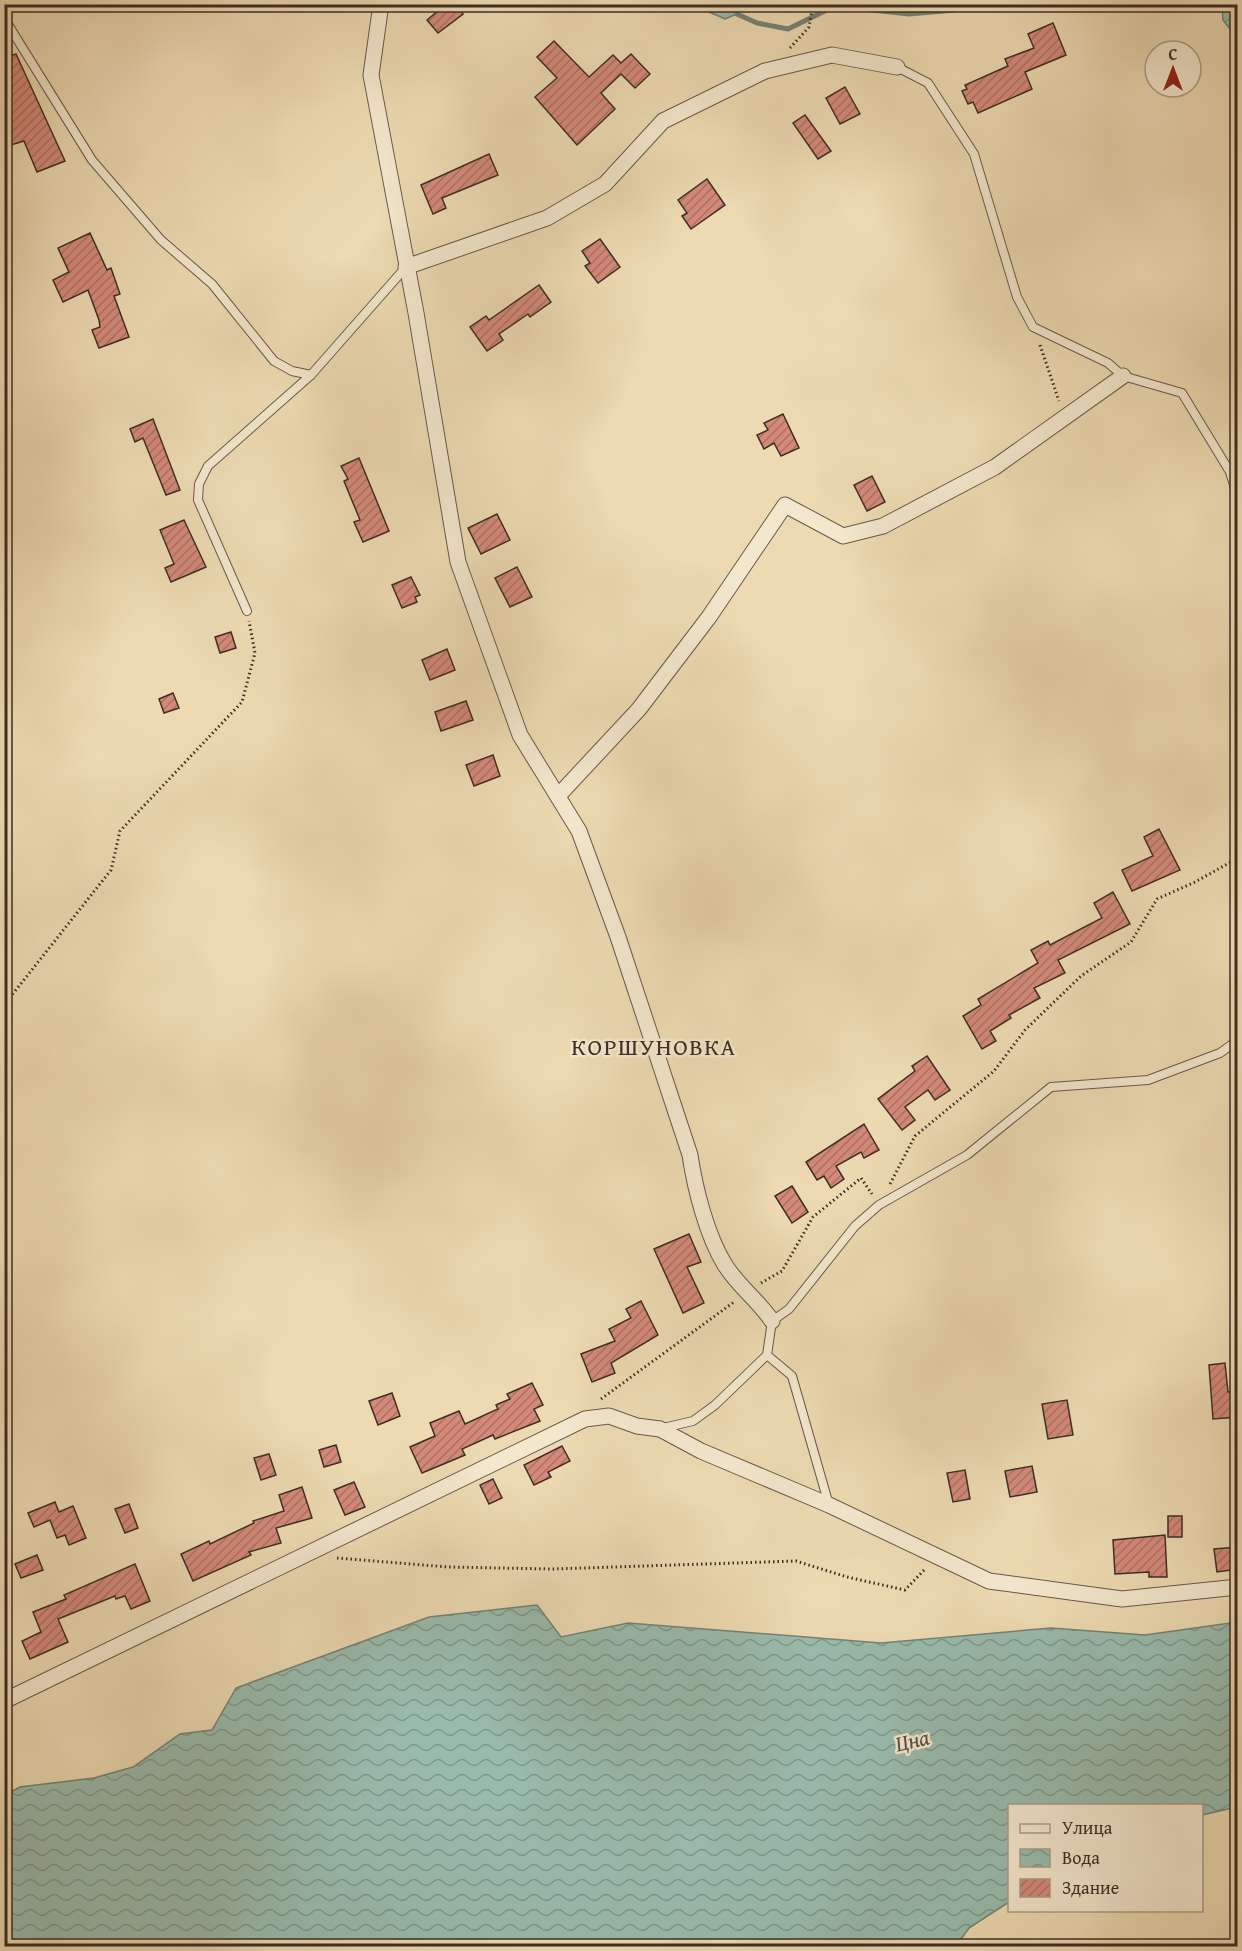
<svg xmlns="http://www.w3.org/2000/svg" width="1242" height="1951" font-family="'Gentium Book Plus',serif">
  <defs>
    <pattern id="water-waves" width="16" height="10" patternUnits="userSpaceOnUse" patternTransform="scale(1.5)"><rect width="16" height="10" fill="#99bbad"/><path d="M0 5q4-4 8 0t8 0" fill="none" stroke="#7e988d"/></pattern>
    <pattern id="building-hatch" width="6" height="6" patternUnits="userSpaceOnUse" patternTransform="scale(1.5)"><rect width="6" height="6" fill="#d4897a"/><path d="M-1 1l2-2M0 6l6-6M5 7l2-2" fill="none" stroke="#ad7064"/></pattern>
  </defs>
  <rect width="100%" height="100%" fill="#eddab2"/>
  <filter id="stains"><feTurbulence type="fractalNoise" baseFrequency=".00333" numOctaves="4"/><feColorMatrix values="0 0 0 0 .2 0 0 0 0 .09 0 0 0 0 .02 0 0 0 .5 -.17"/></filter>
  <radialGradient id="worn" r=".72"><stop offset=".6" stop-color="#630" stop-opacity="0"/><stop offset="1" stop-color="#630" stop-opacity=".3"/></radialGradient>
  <g fill="url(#water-waves)" stroke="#748376" stroke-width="1.5">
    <path d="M 693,5 L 739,5 L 737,14 L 725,19 Z"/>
    <path d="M 1222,5 L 1237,5 L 1237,38 L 1223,20 Z"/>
    <path d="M 537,1605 L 561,1637 L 628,1623 L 881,1643 L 1051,1628 L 1145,1635 L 1237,1622 L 1237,1807 L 1202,1815 L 1202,1806 L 1010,1806 L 1009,1902 L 969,1928 L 956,1946 L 5,1946 L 5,1795 L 20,1787 L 94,1778 L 133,1767 L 180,1734 L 212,1730 L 236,1688 L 429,1617 Z"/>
  </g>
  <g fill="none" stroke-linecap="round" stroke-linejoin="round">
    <path stroke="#748376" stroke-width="5" d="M 737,14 L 757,23 L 788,29 L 835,6 L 909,14 L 955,10 L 967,4"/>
  </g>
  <g fill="url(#building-hatch)" stroke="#3d2e24" stroke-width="1.5">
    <path d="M 446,4 L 455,4 L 463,14 L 438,33 L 427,20 Z"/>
    <path d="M 1053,23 L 1066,55 L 1025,72 L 1032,89 L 978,113 L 973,102 L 968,104 L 962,91 L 967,89 L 965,85 L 1008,66 L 1005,59 L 1034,48 L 1028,34 Z"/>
    <path d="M 554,41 L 589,77 L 613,55 L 621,63 L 631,54 L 650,74 L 635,88 L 621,74 L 601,93 L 615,109 L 577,145 L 535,97 L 557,78 L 537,57 Z"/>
    <path d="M 16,54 L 65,161 L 37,172 L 24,141 L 4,147 L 4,58 Z"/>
    <path d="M 845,87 L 860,114 L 840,124 L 826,98 Z"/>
    <path d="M 805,115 L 831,151 L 818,159 L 793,123 Z"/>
    <path d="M 489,154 L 498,175 L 442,198 L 446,208 L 433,214 L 421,185 Z"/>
    <path d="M 707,179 L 725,205 L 691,229 L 682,216 L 687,213 L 678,200 Z"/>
    <path d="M 90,233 L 107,270 L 111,268 L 120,294 L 114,296 L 129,337 L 99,348 L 92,330 L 100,327 L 99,320 L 88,290 L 63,302 L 53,280 L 69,272 L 58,248 Z"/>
    <path d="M 600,239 L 620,267 L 598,283 L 585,266 L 590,263 L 582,251 Z"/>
    <path d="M 539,285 L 551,302 L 530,317 L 528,314 L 499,334 L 503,340 L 487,351 L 470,327 L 486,316 L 489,320 Z"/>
    <path d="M 783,414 L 799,448 L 781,456 L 774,443 L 764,449 L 757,435 L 768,430 L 764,423 Z"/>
    <path d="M 153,419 L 180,490 L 166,495 L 143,438 L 135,442 L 130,429 Z"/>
    <path d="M 359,458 L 389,531 L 363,542 L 354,522 L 360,520 L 344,481 L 348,479 L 341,466 Z"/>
    <path d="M 872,476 L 885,502 L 867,511 L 854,485 Z"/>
    <path d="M 497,514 L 510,540 L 481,554 L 468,528 Z"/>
    <path d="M 184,520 L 206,567 L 171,582 L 165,568 L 174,564 L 160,530 Z"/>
    <path d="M 517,567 L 532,597 L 510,607 L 495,578 Z"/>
    <path d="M 411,577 L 420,595 L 415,597 L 417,602 L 402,608 L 392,585 Z"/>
    <path d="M 231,632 L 236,648 L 220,653 L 215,637 Z"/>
    <path d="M 447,649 L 455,670 L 430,680 L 422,660 Z"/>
    <path d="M 173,693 L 179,708 L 164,713 L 159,699 Z"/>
    <path d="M 466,701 L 473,720 L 441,731 L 435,712 Z"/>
    <path d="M 493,755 L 500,776 L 474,786 L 466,765 Z"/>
    <path d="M 1159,829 L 1180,870 L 1132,891 L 1122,870 L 1153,856 L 1144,837 Z"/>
    <path d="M 1113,892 L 1130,924 L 1058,960 L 1065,973 L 1034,988 L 1040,998 L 1009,1015 L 1011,1018 L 990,1031 L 996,1041 L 982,1049 L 963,1016 L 981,1005 L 978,999 L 1038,963 L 1031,950 L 1048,941 L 1050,945 L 1102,918 L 1094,903 Z"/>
    <path d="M 927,1056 L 950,1090 L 935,1100 L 928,1090 L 905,1107 L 915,1120 L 902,1130 L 878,1099 L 915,1071 L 912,1066 Z"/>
    <path d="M 864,1124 L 879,1150 L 864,1158 L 861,1152 L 836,1166 L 844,1179 L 831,1188 L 824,1176 L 817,1180 L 806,1162 Z"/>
    <path d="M 792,1186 L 808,1212 L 792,1223 L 775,1196 Z"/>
    <path d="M 689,1234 L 701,1262 L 687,1267 L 704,1303 L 683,1313 L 654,1249 Z"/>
    <path d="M 641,1301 L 658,1335 L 611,1363 L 615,1373 L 592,1382 L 581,1354 L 615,1341 L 609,1329 L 631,1318 L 626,1309 Z"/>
    <path d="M 1225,1363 L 1228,1392 L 1238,1391 L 1238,1417 L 1213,1419 L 1209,1365 Z"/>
    <path d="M 532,1383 L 543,1405 L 534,1409 L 540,1421 L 495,1439 L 493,1435 L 462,1449 L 465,1455 L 422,1473 L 410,1447 L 435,1436 L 430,1423 L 459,1411 L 465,1424 L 498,1409 L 496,1405 L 510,1399 L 507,1394 Z"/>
    <path d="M 392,1393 L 400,1416 L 378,1425 L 369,1401 Z"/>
    <path d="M 1067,1400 L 1073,1435 L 1048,1439 L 1042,1404 Z"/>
    <path d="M 336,1445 L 341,1462 L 324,1467 L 319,1450 Z"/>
    <path d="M 562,1446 L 570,1461 L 548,1472 L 551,1477 L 534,1485 L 524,1465 Z"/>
    <path d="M 269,1454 L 276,1475 L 261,1480 L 254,1458 Z"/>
    <path d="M 1032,1466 L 1037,1492 L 1010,1497 L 1005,1471 Z"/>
    <path d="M 965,1470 L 970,1499 L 953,1502 L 947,1473 Z"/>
    <path d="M 493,1479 L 502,1498 L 489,1504 L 480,1485 Z"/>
    <path d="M 354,1482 L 365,1507 L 345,1515 L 334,1490 Z"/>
    <path d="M 302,1487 L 312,1518 L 276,1528 L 281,1543 L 249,1552 L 251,1555 L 193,1581 L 181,1554 L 209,1541 L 210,1544 L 254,1523 L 253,1521 L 284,1511 L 279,1495 Z"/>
    <path d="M 55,1502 L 59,1512 L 73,1506 L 86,1538 L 69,1545 L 65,1535 L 57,1538 L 50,1520 L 34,1527 L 28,1513 Z"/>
    <path d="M 129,1504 L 138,1528 L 125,1533 L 115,1509 Z"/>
    <rect x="1168" y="1516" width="14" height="21"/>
    <path d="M 1165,1535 L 1167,1577 L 1149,1577 L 1149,1572 L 1115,1574 L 1113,1540 Z"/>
    <path d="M 1238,1547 L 1238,1569 L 1217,1572 L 1214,1549 Z"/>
    <path d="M 37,1555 L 43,1570 L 21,1578 L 15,1564 Z"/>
    <path d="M 135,1564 L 150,1601 L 131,1609 L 125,1596 L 116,1599 L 115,1596 L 58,1619 L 68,1642 L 30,1659 L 22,1641 L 41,1632 L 33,1612 L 66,1599 L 64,1595 Z"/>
  </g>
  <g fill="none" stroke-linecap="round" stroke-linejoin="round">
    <defs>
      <g id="lane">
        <path d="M 4,18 L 92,160 L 161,240 L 212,284 L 274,361 L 292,371 L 311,375"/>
        <path d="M 897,67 L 928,83 L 974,154 L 1017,297 L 1033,327 L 1108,363 L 1123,376 L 1182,393 L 1230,472 L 1238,498"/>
        <path d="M 247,611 L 198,500 L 199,484 L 208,466 L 311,375 L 406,267"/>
        <path d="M 767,1355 L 792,1376 L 829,1505"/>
        <path d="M 663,1428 L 693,1421 L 715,1405 L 767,1355 L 772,1321 L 789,1309 L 855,1226 L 879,1205 L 967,1155 L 1051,1087 L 1148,1080 L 1220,1053 L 1238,1040"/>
      </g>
      <g id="street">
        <path d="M 381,4 L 371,75 L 416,313 L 458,562 L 520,735 L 579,831 L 618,937 L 690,1155 C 695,1189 707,1236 725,1265 C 738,1286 759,1301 772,1321"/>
        <path d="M 406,267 L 547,218 L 605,184 L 663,121 L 765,71 L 832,55 L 897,67"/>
        <path d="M 558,796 L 639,709 L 709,617 L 785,505 L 843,536 L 883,526 L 995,467 L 1123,376"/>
        <path d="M 4,1701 L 585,1419 L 609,1416 L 637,1426 L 660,1429 L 701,1451 L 829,1505 L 989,1581 L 1122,1599 L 1238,1587"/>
      </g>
    </defs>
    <use href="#lane" stroke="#695948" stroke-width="10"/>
    <use href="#street" stroke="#695948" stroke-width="17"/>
    <g stroke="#3d2e24" stroke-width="3" stroke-dasharray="1.5 3" stroke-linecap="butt">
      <path d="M 790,48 L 809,27 L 813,4"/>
      <path d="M 1040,345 L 1059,401"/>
      <path d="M 4,1005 L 111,870 L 120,831 L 242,702 L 255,653 L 249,621"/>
      <path d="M 890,1184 L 915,1136 L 994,1071 L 1025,1030 L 1081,976 L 1131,942 L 1157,899 L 1195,882 L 1238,858"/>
      <path d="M 761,1283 L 782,1271 L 813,1217 L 861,1178 L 872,1194"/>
      <path d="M 601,1399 L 734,1302"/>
      <path d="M 337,1558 L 448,1567 L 553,1569 L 796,1561 L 847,1577 L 905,1590 L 926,1568"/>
    </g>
    <use href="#lane" stroke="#f3e7cd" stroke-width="8"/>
    <use href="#street" stroke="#f3e7cd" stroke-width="15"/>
  </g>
  <g text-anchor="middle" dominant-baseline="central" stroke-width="5" stroke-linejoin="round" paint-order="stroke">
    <g font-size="22" font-style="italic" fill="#4f4a3f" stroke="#f3e7cd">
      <text transform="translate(912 1740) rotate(-13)">Цна</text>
    </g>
    <g font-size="24" letter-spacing="1.5" fill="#3d2e24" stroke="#f3e7cd">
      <text x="654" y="1046">КОРШУНОВКА</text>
    </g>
  </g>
  <rect width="1242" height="1951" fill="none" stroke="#eddab2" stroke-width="24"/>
  <rect x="6" y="6" width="1230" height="1939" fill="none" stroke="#3d2e24" stroke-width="3"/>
  <rect x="12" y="12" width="1218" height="1927" fill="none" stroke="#3d2e24" stroke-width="1.5"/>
  <rect x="1008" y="1804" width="195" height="108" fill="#f3e7cd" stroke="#aa9d89" stroke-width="1.5"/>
  <rect x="1020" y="1824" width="30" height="9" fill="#f3e7cd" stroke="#aa9d89" stroke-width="1.5"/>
  <text x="1062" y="1834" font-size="18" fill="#3d2e24">Улица</text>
  <rect x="1020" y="1849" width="30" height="18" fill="url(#water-waves)" stroke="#aa9d89" stroke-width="1.5"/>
  <text x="1062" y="1864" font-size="18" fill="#3d2e24">Вода</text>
  <rect x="1020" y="1879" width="30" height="18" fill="url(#building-hatch)" stroke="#aa9d89" stroke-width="1.5"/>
  <text x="1062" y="1894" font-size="18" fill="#3d2e24">Здание</text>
  <g transform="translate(1173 69)"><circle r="28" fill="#f3e7cd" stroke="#aa9d89" stroke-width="1.5"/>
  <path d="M0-4.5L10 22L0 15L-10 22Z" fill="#8f2418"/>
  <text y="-9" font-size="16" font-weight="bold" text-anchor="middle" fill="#3d2e24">С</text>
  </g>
  <rect width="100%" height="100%" filter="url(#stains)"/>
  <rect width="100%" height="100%" fill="url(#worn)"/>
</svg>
